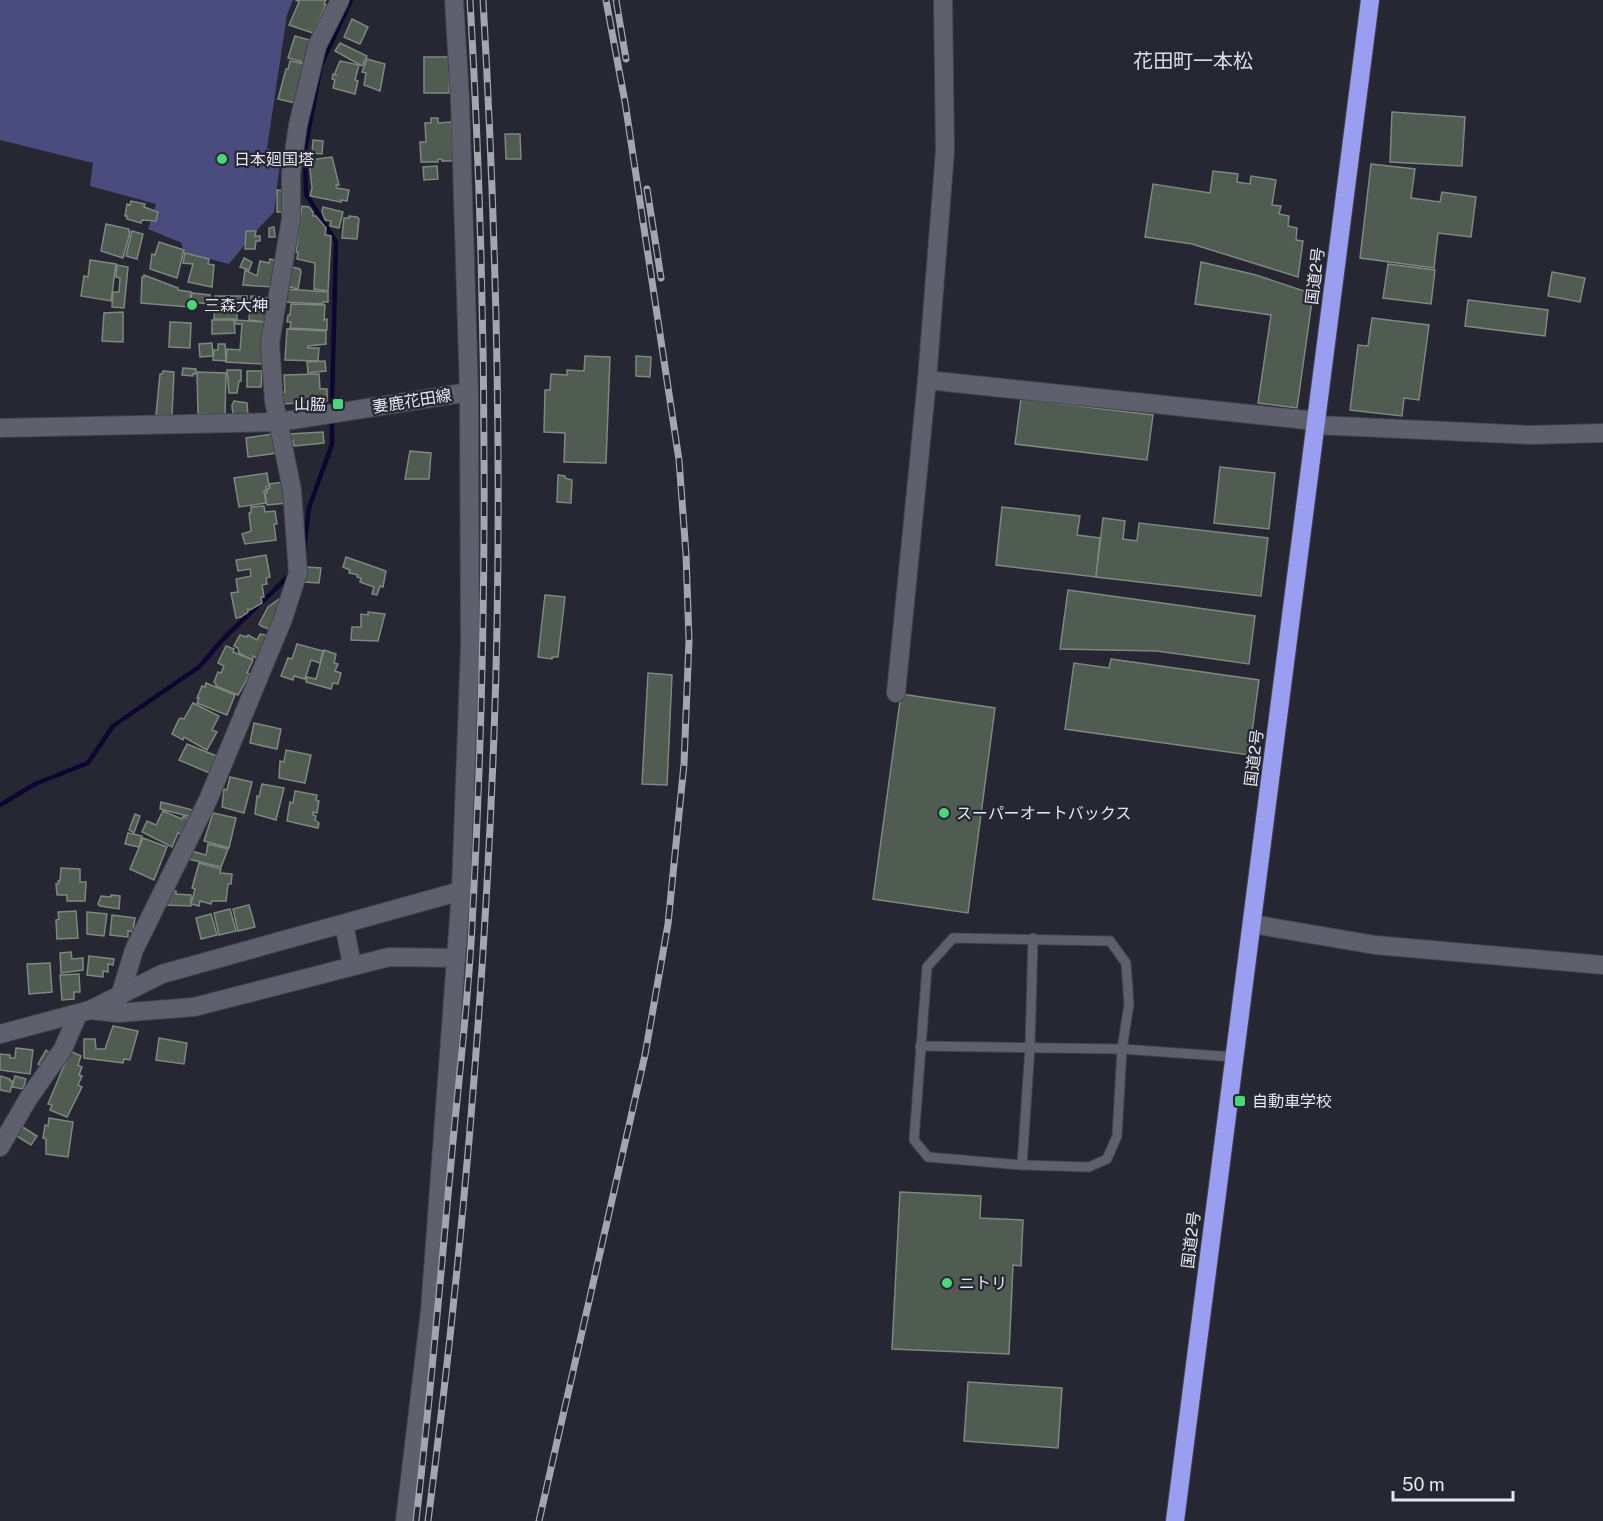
<svg xmlns="http://www.w3.org/2000/svg" width="1603" height="1521" font-family="'Public Sans','Noto Sans JP',sans-serif">
  <rect width="100%" height="100%" fill="#262732"/>
  <path fill="#4a4c7d" d="M 0,0 L 293,0 L 287,15 L 267,148 L 281,154 L 274,212 L 256,231 L 229,264 L 183,252 L 182,243 L 148,229 L 156,204 L 90,186 L 93,163 L 0,140 Z"/>
  <g fill="none" stroke-linecap="round" stroke-linejoin="round">
    <g stroke="#0d0632" stroke-width="4.5">
      <path d="M 332,403 L 336,242 L 306,194 L 305,150 L 321,65 L 351,0"/>
      <path d="M 304,549 L 309,508 L 332,444 L 332,424"/>
      <path d="M 0,805 L 35,784 L 88,763 L 113,726 L 199,667 L 225,637 L 290,575"/>
    </g>
  </g>
  <g fill="#505b52" stroke="#7d897f" stroke-width="1.5">
    <path d="M 326,0 L 324,4 L 326,5 L 313,33 L 289,25 L 299,2 L 296,0 Z"/>
    <path d="M 352,19 L 368,27 L 360,44 L 344,37 Z"/>
    <path d="M 295,36 L 313,41 L 306,63 L 288,58 Z"/>
    <path d="M 340,43 L 367,56 L 362,66 L 335,51 Z"/>
    <path d="M 424,57 L 450,57 L 449,93 L 424,93 Z"/>
    <path d="M 367,59 L 385,64 L 380,91 L 364,85 L 366,73 L 362,72 Z"/>
    <path d="M 290,61 L 305,64 L 295,103 L 278,99 L 286,69 L 288,69 Z"/>
    <path d="M 340,61 L 359,65 L 355,80 L 358,81 L 355,94 L 333,88 L 335,80 L 332,79 L 333,74 L 336,75 L 335,73 Z"/>
    <path d="M 1392,112 L 1465,117 L 1462,166 L 1390,162 Z"/>
    <path d="M 431,118 L 438,118 L 438,123 L 451,122 L 453,161 L 442,161 L 442,159 L 438,159 L 438,162 L 421,162 L 420,142 L 426,142 L 425,123 L 431,123 Z"/>
    <path d="M 505,134 L 520,134 L 521,159 L 506,159 Z"/>
    <path d="M 313,140 L 323,141 L 322,154 L 312,153 Z"/>
    <path d="M 332,157 L 339,185 L 336,185 L 337,188 L 349,190 L 347,201 L 341,200 L 341,202 L 310,196 L 312,188 L 309,160 Z"/>
    <path d="M 1371,164 L 1415,169 L 1411,198 L 1440,202 L 1442,192 L 1476,197 L 1471,237 L 1438,233 L 1434,268 L 1360,258 Z"/>
    <path d="M 437,166 L 438,179 L 424,180 L 423,167 Z"/>
    <path d="M 1213,171 L 1238,174 L 1237,182 L 1250,184 L 1251,176 L 1276,180 L 1272,205 L 1281,206 L 1279,214 L 1289,216 L 1288,226 L 1297,228 L 1296,240 L 1303,241 L 1298,277 L 1192,244 L 1145,237 L 1153,184 L 1210,193 Z"/>
    <path d="M 277,190 L 288,191 L 288,212 L 277,212 Z"/>
    <path d="M 131,201 L 145,204 L 144,207 L 158,212 L 156,221 L 142,220 L 141,223 L 127,219 L 127,216 L 125,216 L 127,204 L 130,205 Z"/>
    <path d="M 302,206 L 309,207 L 313,212 L 313,216 L 316,216 L 326,228 L 325,235 L 331,236 L 328,291 L 314,289 L 315,263 L 297,259 L 298,253 L 296,252 Z"/>
    <path d="M 323,207 L 343,212 L 339,228 L 330,226 L 331,221 L 325,220 L 322,212 Z"/>
    <path d="M 349,216 L 357,217 L 359,219 L 357,239 L 342,238 L 344,218 L 349,218 Z"/>
    <path d="M 106,224 L 129,229 L 129,232 L 130,232 L 123,258 L 101,251 Z"/>
    <path d="M 274,227 L 275,237 L 269,237 L 269,228 Z"/>
    <path d="M 132,231 L 143,234 L 137,259 L 126,256 Z"/>
    <path d="M 246,231 L 256,231 L 255,236 L 260,236 L 260,241 L 256,241 L 255,249 L 245,249 Z"/>
    <path d="M 159,242 L 184,250 L 177,278 L 150,269 L 152,254 L 155,255 Z"/>
    <path d="M 185,253 L 209,259 L 208,264 L 214,265 L 212,287 L 188,282 L 193,264 L 183,263 Z"/>
    <path d="M 244,258 L 252,262 L 249,270 L 240,267 Z"/>
    <path d="M 270,259 L 278,261 L 272,287 L 243,285 L 245,270 L 257,276 L 260,261 L 269,263 Z"/>
    <path d="M 90,260 L 116,264 L 111,301 L 81,296 L 84,276 L 88,277 Z"/>
    <path d="M 1201,262 L 1256,275 L 1313,294 L 1297,408 L 1258,403 L 1271,315 L 1195,304 Z"/>
    <path d="M 1388,264 L 1435,270 L 1431,304 L 1383,298 Z"/>
    <path d="M 117,265 L 128,267 L 124,308 L 112,307 L 113,292 L 119,292 L 120,278 L 116,277 Z"/>
    <path d="M 292,267 L 300,269 L 301,272 L 298,289 L 286,286 Z"/>
    <path d="M 1552,272 L 1585,278 L 1580,302 L 1548,296 Z"/>
    <path d="M 144,275 L 178,288 L 178,290 L 191,292 L 189,307 L 141,303 L 142,277 L 144,277 Z"/>
    <path d="M 285,289 L 328,292 L 328,302 L 323,302 L 323,304 L 284,302 Z"/>
    <path d="M 192,293 L 210,295 L 209,304 L 191,302 Z"/>
    <path d="M 215,296 L 247,296 L 247,301 L 240,301 L 240,310 L 237,310 L 237,319 L 214,319 Z"/>
    <path d="M 251,296 L 268,298 L 265,322 L 249,320 Z"/>
    <path d="M 1468,300 L 1548,310 L 1545,336 L 1465,326 Z"/>
    <path d="M 291,304 L 325,305 L 324,320 L 327,319 L 327,330 L 290,328 L 291,322 L 287,322 L 288,315 L 290,315 Z"/>
    <path d="M 123,312 L 123,342 L 102,341 L 104,313 Z"/>
    <path d="M 1372,318 L 1429,325 L 1419,400 L 1404,398 L 1402,416 L 1350,410 L 1358,345 L 1368,346 Z"/>
    <path d="M 212,320 L 234,320 L 235,333 L 212,334 Z"/>
    <path d="M 235,320 L 265,322 L 262,364 L 226,362 L 227,349 L 240,350 L 242,324 L 235,324 Z"/>
    <path d="M 170,322 L 191,323 L 190,348 L 169,347 Z"/>
    <path d="M 287,329 L 326,331 L 326,344 L 308,346 L 308,348 L 319,348 L 318,361 L 285,360 Z"/>
    <path d="M 212,343 L 213,356 L 200,357 L 199,344 Z"/>
    <path d="M 218,344 L 225,344 L 226,361 L 213,360 L 214,350 L 218,350 Z"/>
    <path d="M 585,356 L 610,357 L 606,463 L 564,462 L 565,433 L 544,432 L 545,390 L 550,390 L 551,374 L 567,375 L 567,370 L 584,371 Z"/>
    <path d="M 636,356 L 651,357 L 650,377 L 636,376 Z"/>
    <path d="M 325,361 L 326,371 L 308,373 L 307,362 Z"/>
    <path d="M 183,368 L 196,369 L 196,374 L 193,374 L 193,376 L 182,375 Z"/>
    <path d="M 227,370 L 241,370 L 241,381 L 239,381 L 237,393 L 229,393 Z"/>
    <path d="M 163,371 L 174,372 L 172,415 L 169,416 L 156,415 L 160,374 L 162,374 Z"/>
    <path d="M 247,371 L 262,371 L 261,387 L 247,387 Z"/>
    <path d="M 197,372 L 226,373 L 225,415 L 198,414 Z"/>
    <path d="M 319,374 L 320,389 L 327,389 L 327,401 L 283,404 L 282,392 L 285,392 L 284,375 Z"/>
    <path d="M 1021,399 L 1153,415 L 1147,460 L 1015,444 Z"/>
    <path d="M 234,401 L 247,403 L 248,415 L 233,415 L 232,405 Z"/>
    <path d="M 323,432 L 324,443 L 294,446 L 293,441 L 289,441 L 289,434 Z"/>
    <path d="M 272,434 L 277,453 L 248,457 L 246,438 Z"/>
    <path d="M 410,451 L 431,453 L 429,479 L 405,479 Z"/>
    <path d="M 1220,467 L 1275,473 L 1269,529 L 1214,523 Z"/>
    <path d="M 267,473 L 269,486 L 266,487 L 266,491 L 264,491 L 266,503 L 239,507 L 234,478 Z"/>
    <path d="M 558,475 L 565,476 L 565,478 L 572,480 L 571,503 L 557,502 Z"/>
    <path d="M 284,482 L 287,503 L 267,505 L 265,494 L 267,493 L 267,489 L 270,488 L 269,484 Z"/>
    <path d="M 264,506 L 265,512 L 275,511 L 277,524 L 274,524 L 276,540 L 245,544 L 242,534 L 251,531 L 249,513 L 251,513 L 251,507 Z"/>
    <path d="M 1002,507 L 1080,516 L 1077,535 L 1100,538 L 1096,577 L 996,565 Z"/>
    <path d="M 1103,518 L 1125,521 L 1123,539 L 1137,541 L 1139,523 L 1268,538 L 1261,596 L 1096,577 Z"/>
    <path d="M 266,555 L 270,577 L 266,578 L 267,584 L 262,585 L 264,597 L 261,597 L 262,603 L 250,610 L 248,609 L 248,612 L 241,617 L 236,618 L 231,593 L 238,592 L 236,579 L 251,576 L 250,569 L 238,571 L 236,560 Z"/>
    <path d="M 346,557 L 386,571 L 383,587 L 380,586 L 377,595 L 372,594 L 374,587 L 360,582 L 361,578 L 357,577 L 358,575 L 349,573 L 350,570 L 343,567 Z"/>
    <path d="M 305,567 L 321,568 L 319,583 L 304,582 Z"/>
    <path d="M 1068,590 L 1255,616 L 1249,664 L 1157,651 L 1060,649 Z"/>
    <path d="M 545,595 L 565,597 L 558,657 L 552,657 L 552,659 L 538,657 Z"/>
    <path d="M 279,599 L 286,601 L 275,631 L 261,626 L 259,624 L 268,607 Z"/>
    <path d="M 368,612 L 385,614 L 378,641 L 351,640 L 352,627 L 361,627 L 361,614 L 368,615 Z"/>
    <path d="M 260,634 L 270,636 L 262,661 L 253,656 L 252,660 L 239,653 L 238,648 L 234,646 L 240,635 L 247,637 L 248,635 L 257,640 Z"/>
    <path d="M 297,644 L 323,651 L 320,663 L 311,660 L 305,679 L 294,676 L 293,680 L 281,676 L 288,658 L 292,659 Z"/>
    <path d="M 226,646 L 234,649 L 233,652 L 253,660 L 247,673 L 250,674 L 238,695 L 216,686 L 216,684 L 214,682 L 218,672 L 221,673 L 224,666 L 218,663 Z"/>
    <path d="M 324,650 L 336,654 L 334,663 L 338,664 L 335,671 L 341,673 L 338,684 L 333,683 L 331,689 L 306,682 L 307,677 L 316,679 Z"/>
    <path d="M 1111,659 L 1259,680 L 1249,755 L 1065,729 L 1074,663 L 1109,668 Z"/>
    <path d="M 648,673 L 672,675 L 667,785 L 642,784 Z"/>
    <path d="M 206,683 L 235,695 L 227,715 L 197,703 L 199,698 L 197,698 L 202,686 L 205,687 Z"/>
    <path d="M 901,694 L 995,708 L 968,913 L 873,899 Z"/>
    <path d="M 193,703 L 219,716 L 212,730 L 217,732 L 207,750 L 184,737 L 183,740 L 172,734 L 179,719 L 181,718 L 184,719 Z"/>
    <path d="M 254,723 L 281,729 L 277,749 L 250,743 Z"/>
    <path d="M 187,744 L 219,757 L 212,774 L 179,760 Z"/>
    <path d="M 286,750 L 311,755 L 305,783 L 279,778 L 280,761 L 284,762 Z"/>
    <path d="M 230,777 L 252,782 L 244,813 L 222,807 L 224,789 L 227,790 Z"/>
    <path d="M 262,784 L 284,788 L 276,820 L 255,814 L 257,796 L 259,797 Z"/>
    <path d="M 295,791 L 317,795 L 316,800 L 319,801 L 317,813 L 313,812 L 313,815 L 316,816 L 315,820 L 319,823 L 318,828 L 287,821 L 290,802 L 293,803 Z"/>
    <path d="M 161,802 L 193,810 L 192,817 L 160,809 Z"/>
    <path d="M 163,811 L 182,819 L 183,816 L 193,821 L 186,836 L 178,833 L 172,847 L 142,832 L 147,821 L 156,825 Z"/>
    <path d="M 213,813 L 236,818 L 229,848 L 204,841 Z"/>
    <path d="M 135,814 L 140,816 L 134,833 L 129,830 Z"/>
    <path d="M 128,833 L 142,836 L 139,847 L 125,844 Z"/>
    <path d="M 143,838 L 167,847 L 154,880 L 130,869 Z"/>
    <path d="M 208,844 L 228,849 L 221,867 L 188,859 L 191,851 L 206,855 Z"/>
    <path d="M 199,863 L 221,869 L 220,873 L 232,874 L 231,884 L 228,884 L 226,901 L 212,901 L 211,904 L 200,901 L 199,906 L 191,904 L 195,889 L 192,888 Z"/>
    <path d="M 61,868 L 80,869 L 80,882 L 86,882 L 85,901 L 67,901 L 67,895 L 57,895 L 56,884 L 58,884 L 58,881 L 60,881 Z"/>
    <path d="M 172,891 L 176,891 L 176,894 L 191,895 L 191,906 L 164,905 Z"/>
    <path d="M 111,895 L 120,896 L 119,909 L 100,906 L 98,904 L 101,896 L 111,897 Z"/>
    <path d="M 249,905 L 255,927 L 238,931 L 233,909 Z"/>
    <path d="M 230,909 L 236,931 L 219,935 L 214,913 Z"/>
    <path d="M 76,911 L 78,938 L 57,939 L 56,920 L 59,919 L 58,912 Z"/>
    <path d="M 87,912 L 107,914 L 104,936 L 87,934 Z"/>
    <path d="M 211,914 L 217,935 L 201,939 L 196,918 Z"/>
    <path d="M 112,915 L 135,918 L 133,932 L 128,931 L 128,937 L 110,935 Z"/>
    <path d="M 71,952 L 72,959 L 83,958 L 83,970 L 61,973 L 60,953 Z"/>
    <path d="M 89,956 L 114,959 L 113,965 L 108,964 L 108,972 L 103,971 L 103,977 L 87,975 Z"/>
    <path d="M 50,963 L 52,992 L 29,994 L 27,964 Z"/>
    <path d="M 79,974 L 80,992 L 74,992 L 74,999 L 62,1000 L 60,975 Z"/>
    <path d="M 113,1026 L 138,1031 L 130,1060 L 124,1059 L 123,1063 L 84,1058 L 84,1039 L 95,1039 L 96,1049 L 105,1049 Z"/>
    <path d="M 159,1038 L 187,1043 L 184,1064 L 156,1060 Z"/>
    <path d="M 16,1048 L 33,1050 L 30,1074 L 0,1070 L 0,1054 L 10,1055 L 10,1058 L 15,1058 Z"/>
    <path d="M 46,1050 L 53,1055 L 44,1068 L 38,1064 Z"/>
    <path d="M 70,1051 L 81,1056 L 78,1065 L 82,1067 L 79,1075 L 82,1076 L 78,1085 L 82,1087 L 67,1117 L 50,1110 L 52,1105 L 48,1104 Z"/>
    <path d="M 0,1076 L 10,1079 L 10,1081 L 13,1081 L 10,1092 L 0,1090 Z"/>
    <path d="M 15,1076 L 26,1079 L 23,1089 L 12,1087 Z"/>
    <path d="M 49,1118 L 73,1122 L 68,1157 L 46,1154 L 46,1139 L 43,1138 L 45,1125 L 48,1126 Z"/>
    <path d="M 21,1126 L 37,1136 L 31,1145 L 15,1135 Z"/>
    <path d="M 900,1192 L 981,1196 L 980,1218 L 1023,1220 L 1021,1266 L 1013,1265 L 1009,1354 L 892,1349 Z"/>
    <path d="M 968,1382 L 1062,1388 L 1058,1448 L 964,1441 Z"/>
  </g>
  <g fill="none" stroke-linecap="round" stroke-linejoin="round">
    <defs>
      <g id="lane">
        <path d="M 953,938 L 1110,941 L 1126,963 L 1129,1004 L 1122,1049 L 1117,1136 L 1107,1159 L 1089,1167 L 1022,1165 L 928,1157 L 914,1140 L 927,967 Z"/>
        <path d="M 920,1046 L 1122,1049 L 1234,1057"/>
        <path d="M 1022,1165 L 1030,1047 L 1033,938"/>
      </g>
      <g id="street">
        <path d="M 927,380 L 945,151 L 943,0"/>
        <path d="M 896,693 L 927,380 L 1316,421"/>
        <path d="M 120,996 L 134,950 L 208,800 L 283,619 L 298,573 L 292,490 L 274,401 L 270,343 L 291,219 L 291,173 L 298,125 L 317,46 L 340,0"/>
        <path d="M 0,1147 L 28,1099 L 63,1049 L 78,1014"/>
      </g>
      <g id="secondary">
        <path d="M 1316,425 L 1530,435 L 1603,433"/>
        <path d="M 0,428 L 279,422 L 469,392"/>
        <path d="M 344,924 L 352,965"/>
        <path d="M 1252,924 L 1375,945 L 1603,965"/>
        <path d="M 90,1010 L 118,1013 L 194,1007 L 389,957 L 456,958"/>
        <path d="M 0,1034 L 90,1010 L 162,974 L 461,891"/>
        <path d="M 405,1521 L 430,1311 L 461,891 L 470,647 L 469,392 L 460,99 L 454,0"/>
      </g>
      <path id="highway" d="M 1175,1521 L 1370,0"/>
    </defs>
    <use href="#lane" stroke="#43444c" stroke-width="11"/>
    <use href="#street" stroke="#43444c" stroke-width="20"/>
    <use href="#secondary" stroke="#43444c" stroke-width="20"/>
    <use href="#highway" stroke="#43444c" stroke-width="20"/>
    <use href="#lane" stroke="#5f606d" stroke-width="9"/>
    <use href="#street" stroke="#5f606d" stroke-width="18"/>
    <use href="#secondary" stroke="#5f606d" stroke-width="18"/>
    <use href="#highway" stroke="#9a9ef0" stroke-width="18"/>
    <defs>
      <g id="rail">
        <path d="M 616,0 L 626,59"/>
        <path d="M 647,189 L 661,278"/>
        <path d="M 416,1521 C 430,1402 440,1282 451,1163 C 458,1084 468,1005 472,926 C 489,618 488,308 470,0"/>
        <path d="M 428,1521 C 462,1260 484,998 494,735 C 503,490 497,245 483,0"/>
        <path d="M 539,1521 L 645,1055 L 668,924 L 684,764 L 689,640 L 686,554 L 679,460 L 625,102 L 606,0"/>
      </g>
    </defs>
    <use href="#rail" stroke="#a4a5ae" stroke-width="7"/>
    <use href="#rail" stroke="#262732" stroke-width="4.5" stroke-dasharray="14" stroke-linecap="butt"/>
  </g>
  <g fill="#4bd677" stroke="#262732" stroke-width="2">
    <circle cx="222" cy="159" r="6"/>
    <circle cx="192" cy="305" r="6"/>
    <rect x="332" y="398" width="12" height="12" rx="3"/>
    <circle cx="944" cy="813" r="6"/>
    <rect x="1234" y="1095" width="12" height="12" rx="3"/>
    <circle cx="947" cy="1283" r="6"/>
  </g>
  <g text-anchor="middle" dominant-baseline="central" stroke-width="4.5" stroke-linejoin="round" paint-order="stroke">
    <g font-size="16" fill="#e6e7ef" stroke="#262732" text-anchor="start">
      <text x="234" y="159">日本廻国塔</text>
      <text x="204" y="305">三森大神</text>
      <text x="326" y="404" text-anchor="end">山脇</text>
      <text x="956" y="813">スーパーオートバックス</text>
      <text x="1252" y="1101">自動車学校</text>
      <text x="959" y="1283">ニトリ</text>
    </g>
    <g font-size="16" fill="#e6e7ef" stroke="#262732">
      <text transform="translate(1315 276) rotate(-83)">国道2号</text>
      <text transform="translate(412 401) rotate(-9)">妻鹿花田線</text>
      <text transform="translate(1254 758) rotate(-83)">国道2号</text>
      <text transform="translate(1191 1240) rotate(-83)">国道2号</text>
    </g>
    <g font-size="20" fill="#dcdeed" stroke="#262732">
      <text x="1193" y="61">花田町一本松</text>
    </g>
  </g>
  <path d="M1393 1491v9h120v-9" fill="none" stroke="#e6e7ef" stroke-width="3"/>
  <text x="1402" y="1491" font-size="18" fill="#e6e7ef" stroke="#262732" stroke-width="4.5" paint-order="stroke">50 m</text>
</svg>
